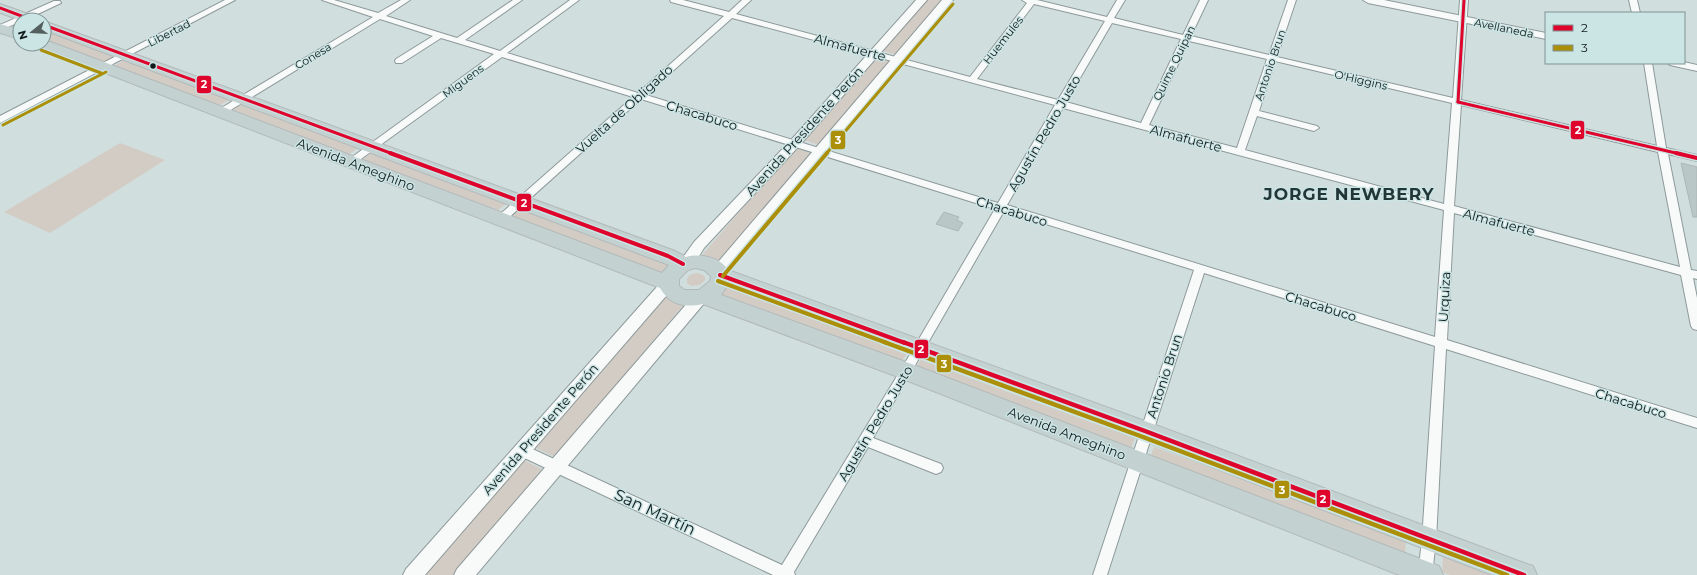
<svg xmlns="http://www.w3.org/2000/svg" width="1697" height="575" font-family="Montserrat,sans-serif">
  <rect width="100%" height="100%" fill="#d1dede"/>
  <g fill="#d3ccc4">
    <path d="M 927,0 L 943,0 L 897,55 L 883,51 Z"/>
    <path d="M 44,30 L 116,56 L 105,62 L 44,40 Z"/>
    <path d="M 875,57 L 890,61 L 819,145 L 804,140 Z"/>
    <path d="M 124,60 L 231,99 L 220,105 L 114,66 Z"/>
    <path d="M 244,103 L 360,147 L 349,154 L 233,110 Z"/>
    <path d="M 120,143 L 165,160 L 50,233 L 4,212 Z"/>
    <path d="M 795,148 L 810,153 L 719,261 L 702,255 Z"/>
    <path d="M 372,153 L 508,202 L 498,210 L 362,160 Z"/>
    <path d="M 519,208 L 673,264 L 665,273 L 510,216 Z"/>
    <path d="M 696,273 L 702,274 L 705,277 L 705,280 L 700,285 L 691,286 L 687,283 L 687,278 L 690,275 Z"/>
    <path d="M 726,283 L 909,350 L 902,361 L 718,293 Z"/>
    <path d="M 668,295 L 686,302 L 555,457 L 536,448 Z"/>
    <path d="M 922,357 L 1136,435 L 1131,448 L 916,369 Z"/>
    <path d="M 1154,447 L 1406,539 L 1405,555 L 1149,460 Z"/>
    <path d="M 523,460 L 542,469 L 453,575 L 423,575 Z"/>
    <path d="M 1443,556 L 1496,575 L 1450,575 L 1442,572 Z"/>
  </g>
  <g fill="#b9c7c7" stroke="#adb7b7">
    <path d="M 1681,163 L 1697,167 L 1697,217 L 1693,217 Z"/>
    <path d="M 944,212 L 959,217 L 957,220 L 963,223 L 958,231 L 936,224 Z"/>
  </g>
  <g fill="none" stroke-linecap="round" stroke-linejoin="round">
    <defs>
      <g id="street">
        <path d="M 225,0 L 235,0 L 0,123 L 0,116 Z"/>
        <path d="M 322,0 L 334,0 L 378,13 L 401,0 L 410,0 L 386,16 L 457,38 L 513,0 L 522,0 L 465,40 L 500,51 L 570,0 L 579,0 L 507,53 L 638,93 L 724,16 L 671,2 L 670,0 L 683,0 L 729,12 L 742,0 L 751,0 L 736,14 L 970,77 L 1027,3 L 1022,0 L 1037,0 L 1107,17 L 1117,0 L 1125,0 L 1114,18 L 1183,35 L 1200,0 L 1208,0 L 1191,36 L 1269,55 L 1288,0 L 1296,0 L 1277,57 L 1453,98 L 1460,0 L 1468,0 L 1461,100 L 1657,146 L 1644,63 L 1652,63 L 1666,148 L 1697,155 L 1697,161 L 1668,154 L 1691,270 L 1697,271 L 1697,279 L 1693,278 L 1697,298 L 1697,330 L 1693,329 L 1691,326 L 1681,275 L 1454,213 L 1447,340 L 1697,418 L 1697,428 L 1446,349 L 1436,540 L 1432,575 L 1418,575 L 1422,540 L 1435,346 L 1204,273 L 1107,575 L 1093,575 L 1194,270 L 1004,211 L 873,438 L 941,464 L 943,468 L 941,472 L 936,474 L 868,447 L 794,572 L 795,575 L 773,575 L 516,454 L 515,450 L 516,446 L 521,445 L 526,446 L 782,565 L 902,368 L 995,209 L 641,99 L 505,221 L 497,221 L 496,219 L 497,217 L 633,97 L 502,57 L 354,164 L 348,164 L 346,162 L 348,160 L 494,54 L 441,38 L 402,63 L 396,63 L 395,61 L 396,59 L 433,36 L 380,19 L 224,114 L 218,114 L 217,112 L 218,110 L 373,17 ZM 1034,4 L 1105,21 L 1058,100 L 977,79 ZM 732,18 L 1055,105 L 998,203 L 646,95 ZM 1112,23 L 1181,39 L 1141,123 L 1066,102 ZM 1189,41 L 1267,59 L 1237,148 L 1149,125 ZM 1275,61 L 1452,103 L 1444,204 L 1245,150 L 1257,116 L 1314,131 L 1319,128 L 1317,126 L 1259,111 ZM 1461,105 L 1658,152 L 1680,267 L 1454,206 ZM 1063,108 L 1444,210 L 1435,337 L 1007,205 Z"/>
        <path d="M 1629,0 L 1637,0 L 1640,13 L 1632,13 Z"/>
        <path d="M 54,1 L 60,1 L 61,3 L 25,20 L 20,20 L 20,22 L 0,30 L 0,25 Z"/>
      </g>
      <g id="secondary">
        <path d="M 916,0 L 927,0 L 799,146 L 704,248 C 698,257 693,270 681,267 L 679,263 L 694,242 L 791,140 Z"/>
        <path d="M 942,0 L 953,0 L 723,276 L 718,277 L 713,276 L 711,272 L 713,268 Z"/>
        <path d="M 1363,0 L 1384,0 L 1546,33 L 1546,39 L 1368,3 Z"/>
        <path d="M 1684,62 L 1697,65 L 1697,71 L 1670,65 L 1668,63 L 1684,63 Z"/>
        <path d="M 668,279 L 673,280 L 675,284 L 673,288 L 425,575 L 403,575 L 406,569 L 663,280 Z"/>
        <path d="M 701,291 L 706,293 L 709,297 L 706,301 L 476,575 L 454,575 L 457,569 L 696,293 Z"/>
      </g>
      <g id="highway">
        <path d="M 0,4 L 37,17 L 39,20 L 20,20 L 0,13 Z"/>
        <path d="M 44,21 L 675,251 L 686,257 C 700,253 720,257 728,270 L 1153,424 L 1524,563 L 1533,566 L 1537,575 L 1492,575 L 1137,438 L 728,285 L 721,295 L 914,365 L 1439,566 L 1443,575 L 1399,575 L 898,377 L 703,304 C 684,308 670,305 660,288 L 38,47 L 36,44 L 44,44 L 44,40 L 48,41 L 662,273 L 669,265 L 44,30 ZM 695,268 L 704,270 L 711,276 L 710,281 L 699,290 L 685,290 L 679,286 L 679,279 L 688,270 Z"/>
        <path d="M 0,24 L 20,30 L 20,39 L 0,33 Z"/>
      </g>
    </defs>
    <use href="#street" stroke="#8e9999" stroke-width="2"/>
    <use href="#secondary" stroke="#8e9999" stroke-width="2"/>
    <use href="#highway" stroke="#b2b9b9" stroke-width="2"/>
    <use href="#street" fill="#f8fafa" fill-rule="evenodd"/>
    <use href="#secondary" fill="#f8fafa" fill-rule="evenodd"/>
    <use href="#highway" fill="#c3d1d1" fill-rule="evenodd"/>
    <defs>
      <g id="bus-1-far2">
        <path d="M 0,8 L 32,20"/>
        <path d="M 44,25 L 393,154"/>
        <path d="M 1458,102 L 1680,154"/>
        <path d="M 1458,102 L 1464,0"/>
      </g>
      <g id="bus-1-far1">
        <path d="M 390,153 L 668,256 L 683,264"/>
        <path d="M 1676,153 L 1697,158"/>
        <path d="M 720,275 L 905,343"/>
      </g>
      <path id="bus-1" d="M 903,342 L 1145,431 L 1524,575"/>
      <g id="bus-2-far2">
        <path d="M 41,50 L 101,73"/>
        <path d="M 3,125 L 106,72"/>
        <path d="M 826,154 L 953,4"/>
      </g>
      <g id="bus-2-far1">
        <path d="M 723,276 L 827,153"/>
        <path d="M 718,281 L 887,343"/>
      </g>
      <path id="bus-2" d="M 884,342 L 1143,437 L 1507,575"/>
    </defs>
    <use href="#bus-1-far2" stroke="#cbe4e4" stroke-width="5.5"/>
    <use href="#bus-1-far1" stroke="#cbe4e4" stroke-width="7"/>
    <use href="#bus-1" stroke="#cbe4e4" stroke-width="8"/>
    <use href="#bus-2-far2" stroke="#cbe4e4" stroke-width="5.5"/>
    <use href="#bus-2-far1" stroke="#cbe4e4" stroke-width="7"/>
    <use href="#bus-2" stroke="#cbe4e4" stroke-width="8"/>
    <use href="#bus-1-far2" stroke="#de042c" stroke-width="3"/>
    <use href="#bus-1-far1" stroke="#de042c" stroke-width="4"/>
    <use href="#bus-1" stroke="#de042c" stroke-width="4.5"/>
    <use href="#bus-2-far2" stroke="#ac8f09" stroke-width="3"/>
    <use href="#bus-2-far1" stroke="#ac8f09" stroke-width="4"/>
    <use href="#bus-2" stroke="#ac8f09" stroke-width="4.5"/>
  </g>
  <circle fill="#121b1b" stroke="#cbe4e4" stroke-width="1.5" cx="153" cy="66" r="3.5"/>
  <g text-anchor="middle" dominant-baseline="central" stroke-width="3" stroke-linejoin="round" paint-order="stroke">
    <g font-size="11" fill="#121b1b" stroke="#cbe4e4">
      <text transform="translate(1504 28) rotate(12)">Avellaneda</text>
      <text transform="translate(169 33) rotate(-27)">Libertad</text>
      <text transform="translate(1003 40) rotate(-52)">Huemules</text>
      <text transform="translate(313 56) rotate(-31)">Conesa</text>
      <text transform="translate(1174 63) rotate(-64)">Quime Quipan</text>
      <text transform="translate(1270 65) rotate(-71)">Antonio Brun</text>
      <text transform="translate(1361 80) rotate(13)">O'Higgins</text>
      <text transform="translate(463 81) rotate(-36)">Miguens</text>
    </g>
    <g font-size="13" fill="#121b1b" stroke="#cbe4e4">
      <text transform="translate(850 47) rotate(15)">Almafuerte</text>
      <text transform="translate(624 109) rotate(-42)">Vuelta de Obligado</text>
      <text transform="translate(702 115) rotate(17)">Chacabuco</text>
      <text transform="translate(804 131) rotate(-48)">Avenida Presidente Perón</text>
      <text transform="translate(1044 133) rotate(-60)">Agustín Pedro Justo</text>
      <text transform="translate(1186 138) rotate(15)">Almafuerte</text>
      <text transform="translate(356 164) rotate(21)">Avenida Ameghino</text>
      <text transform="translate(1012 211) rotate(17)">Chacabuco</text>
      <text transform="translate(1499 222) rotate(15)">Almafuerte</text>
      <text transform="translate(1444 297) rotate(-87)">Urquiza</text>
      <text transform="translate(1321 306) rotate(17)">Chacabuco</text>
      <text transform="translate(1164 376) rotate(-72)">Antonio Brun</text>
      <text transform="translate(1631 403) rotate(17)">Chacabuco</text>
      <text transform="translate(875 423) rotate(-59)">Agustín Pedro Justo</text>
      <text transform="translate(540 429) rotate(-49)">Avenida Presidente Perón</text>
      <text transform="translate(1067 433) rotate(21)">Avenida Ameghino</text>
    </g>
    <g font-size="16" fill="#121b1b" stroke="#cbe4e4">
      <text transform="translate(655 512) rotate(25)">San Martín</text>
    </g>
    <g font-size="17" font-weight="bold" letter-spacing="1" fill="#223637" stroke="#cbe4e4">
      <text x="1349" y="194">JORGE NEWBERY</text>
    </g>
  </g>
  <g stroke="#cbe4e4" stroke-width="1.5">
    <rect x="196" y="75" width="16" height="19" rx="4" fill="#de042c"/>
    <rect x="1570" y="120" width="15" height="20" rx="4" fill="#de042c"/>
    <rect x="830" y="130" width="16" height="20" rx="4" fill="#ac8f09"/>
    <rect x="516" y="193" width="16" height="19" rx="4" fill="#de042c"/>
    <rect x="914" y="339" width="15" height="20" rx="4" fill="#de042c"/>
    <rect x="936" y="354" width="16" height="19" rx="4" fill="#ac8f09"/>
    <rect x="1274" y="480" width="16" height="19" rx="4" fill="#ac8f09"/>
    <rect x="1316" y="489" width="15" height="19" rx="4" fill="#de042c"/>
  </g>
  <g font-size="11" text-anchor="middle" font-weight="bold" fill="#fff">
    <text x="204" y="88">2</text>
    <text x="1578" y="134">2</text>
    <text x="838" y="144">3</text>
    <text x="524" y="207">2</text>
    <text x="921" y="353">2</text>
    <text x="944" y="368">3</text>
    <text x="1282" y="494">3</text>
    <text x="1323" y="503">2</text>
  </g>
  <rect x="1545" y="12" width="140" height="52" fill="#cbe4e4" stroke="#819494"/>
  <rect x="1553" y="25" width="20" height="6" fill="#de042c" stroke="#819494"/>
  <text x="1581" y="32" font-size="12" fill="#121b1b">2</text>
  <rect x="1553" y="45" width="20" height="6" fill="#ac8f09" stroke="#819494"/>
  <text x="1581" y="52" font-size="12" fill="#121b1b">3</text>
  <g transform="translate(32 32) rotate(252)"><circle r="19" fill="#cbe4e4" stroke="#819494"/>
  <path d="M0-3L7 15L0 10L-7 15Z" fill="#555f5f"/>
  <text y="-6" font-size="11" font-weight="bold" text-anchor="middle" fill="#121b1b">N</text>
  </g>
</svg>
